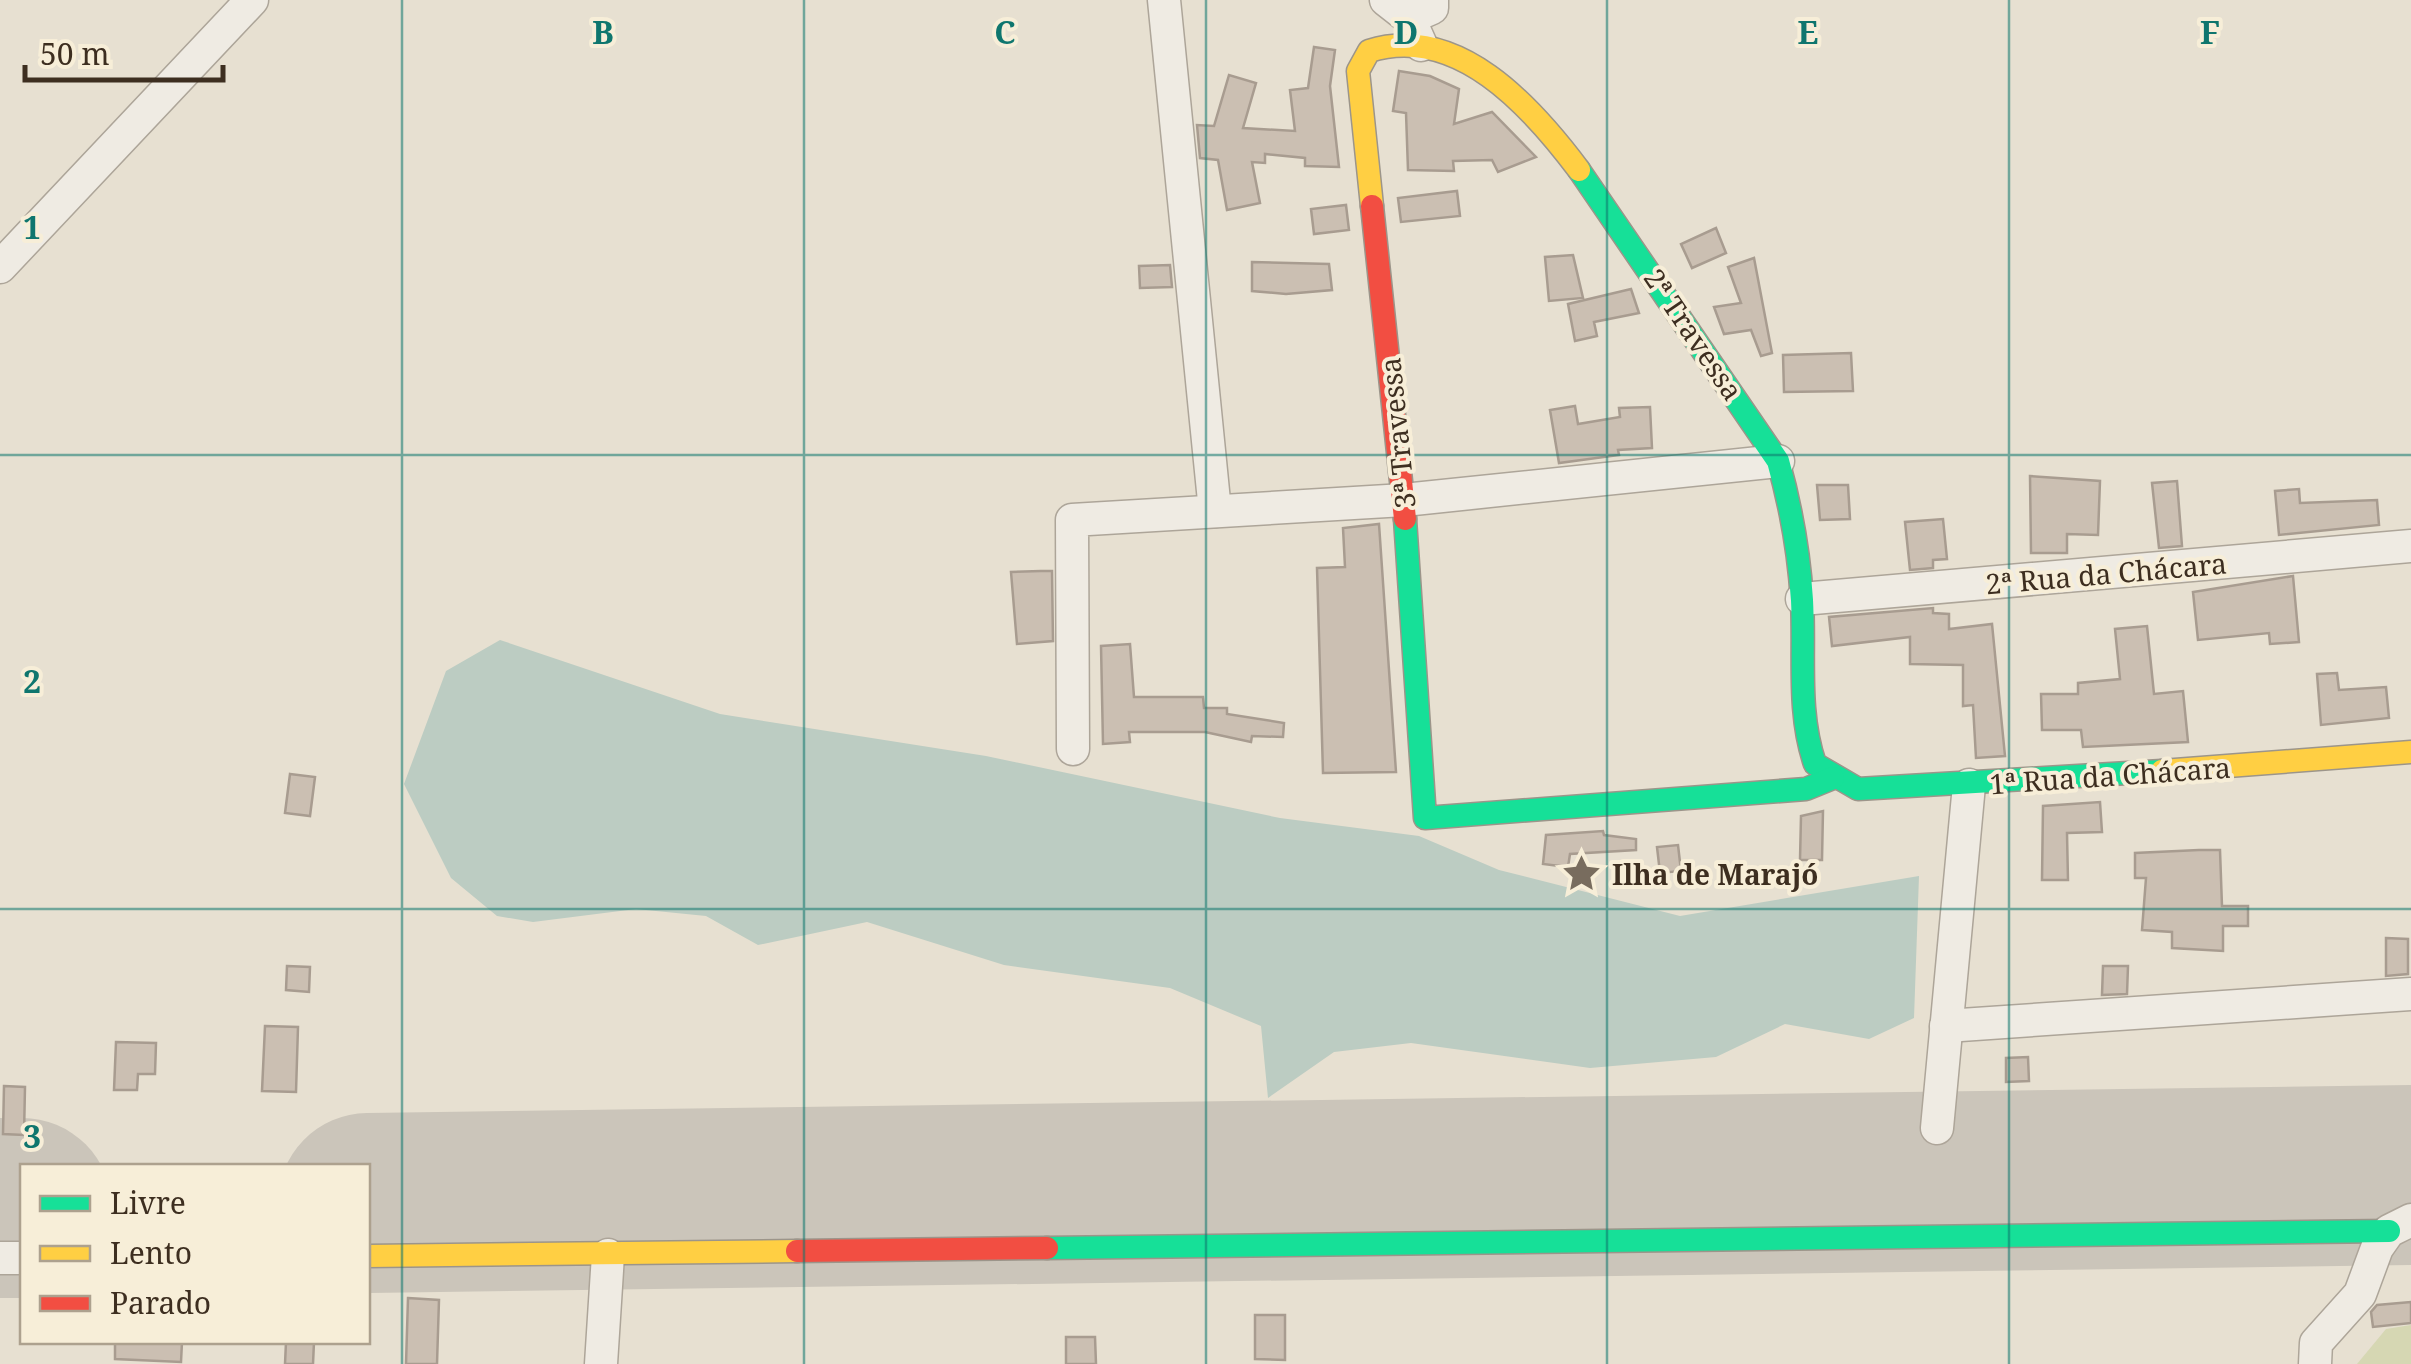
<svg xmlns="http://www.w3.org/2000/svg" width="2411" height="1364" font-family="'Noto Serif',serif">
  <rect width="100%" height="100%" fill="#e7e0d1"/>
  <path fill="#d6d7b3" d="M 2411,1325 L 2411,1364 L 2357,1364 L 2386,1329 Z"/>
  <path fill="#bcccc2" d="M 500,640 L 720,714 L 986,756 L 1280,818 L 1419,836 L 1499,870 L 1680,916 L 1919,876 L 1914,1018 L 1869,1039 L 1785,1024 L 1716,1057 L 1590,1068 L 1411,1043 L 1334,1052 L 1268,1098 L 1261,1026 L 1170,988 L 1004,965 L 867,922 L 758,945 L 706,916 L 636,909 L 533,922 L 497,916 L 451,878 L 404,784 L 446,671 Z"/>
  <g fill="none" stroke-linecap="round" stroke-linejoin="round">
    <g stroke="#cbc5ba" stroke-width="180">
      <path d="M 368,1203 L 2411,1175"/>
      <path d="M 0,1208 L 22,1208"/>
    </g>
  </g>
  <g fill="#cbbfb2" stroke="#a89c90" stroke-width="2.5">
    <path d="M 1314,47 L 1335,50 L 1330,86 L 1339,167 L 1305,166 L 1305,158 L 1265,154 L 1265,163 L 1252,162 L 1260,203 L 1227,210 L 1218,160 L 1200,158 L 1197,125 L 1214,126 L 1229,75 L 1256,83 L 1243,128 L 1295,131 L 1290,90 L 1308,88 Z"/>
    <path d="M 1399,71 L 1430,76 L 1459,89 L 1454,124 L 1492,112 L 1536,157 L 1498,172 L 1492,160 L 1453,161 L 1454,171 L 1408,170 L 1406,113 L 1393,111 Z"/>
    <path d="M 1457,191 L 1460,216 L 1401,222 L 1398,198 Z"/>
    <path d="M 1346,205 L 1349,230 L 1314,234 L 1311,209 Z"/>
    <path d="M 1716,228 L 1726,253 L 1692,268 L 1681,244 Z"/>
    <path d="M 1573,255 L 1583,298 L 1549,301 L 1545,257 Z"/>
    <path d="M 1754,258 L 1772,353 L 1761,356 L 1751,330 L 1724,334 L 1714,307 L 1741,303 L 1728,267 Z"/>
    <path d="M 1252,262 L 1329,264 L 1332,290 L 1286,294 L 1252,291 Z"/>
    <path d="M 1170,265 L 1172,287 L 1140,288 L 1139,266 Z"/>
    <path d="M 1631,289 L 1639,313 L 1594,322 L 1597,336 L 1575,341 L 1568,304 Z"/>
    <path d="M 1851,353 L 1853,391 L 1784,392 L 1783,355 Z"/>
    <path d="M 1575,406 L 1578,424 L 1620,417 L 1619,408 L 1650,407 L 1652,448 L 1618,450 L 1619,455 L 1559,463 L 1550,410 Z"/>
    <path d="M 2030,476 L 2100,481 L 2098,535 L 2067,534 L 2067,553 L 2031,553 Z"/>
    <path d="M 2177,481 L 2182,546 L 2159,548 L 2152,483 Z"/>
    <path d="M 1817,485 L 1848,485 L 1850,519 L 1820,520 Z"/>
    <path d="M 2299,489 L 2300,503 L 2377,500 L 2379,525 L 2279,535 L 2275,491 Z"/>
    <path d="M 1943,519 L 1947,559 L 1933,560 L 1933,568 L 1910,570 L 1905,522 Z"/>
    <path d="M 1379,524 L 1396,772 L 1323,773 L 1317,568 L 1345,567 L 1343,528 Z"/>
    <path d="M 1041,571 L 1052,571 L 1053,641 L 1017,644 L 1011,572 Z"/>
    <path d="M 2293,576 L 2299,642 L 2270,644 L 2269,633 L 2198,640 L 2193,592 Z"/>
    <path d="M 1933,608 L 1933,613 L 1949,614 L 1949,629 L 1992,624 L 2005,756 L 1976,758 L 1973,705 L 1963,706 L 1963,665 L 1910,664 L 1910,637 L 1832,646 L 1829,617 Z"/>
    <path d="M 2147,626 L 2154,694 L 2183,691 L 2188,742 L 2083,747 L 2081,730 L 2042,730 L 2041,694 L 2078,694 L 2078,683 L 2120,679 L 2115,629 Z"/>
    <path d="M 1130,644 L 1134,697 L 1203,697 L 1204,708 L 1227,708 L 1227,714 L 1284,723 L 1283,737 L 1252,736 L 1251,742 L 1205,732 L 1129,732 L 1130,742 L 1103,744 L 1101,646 Z"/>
    <path d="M 2337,673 L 2339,690 L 2386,687 L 2389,718 L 2321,725 L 2317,674 Z"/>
    <path d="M 290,774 L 315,777 L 310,816 L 285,813 Z"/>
    <path d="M 2100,802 L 2102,832 L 2067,833 L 2068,880 L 2042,880 L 2043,806 Z"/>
    <path d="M 1823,811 L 1822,860 L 1800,860 L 1801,816 Z"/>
    <path d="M 1603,831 L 1604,835 L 1636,839 L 1636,850 L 1570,854 L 1568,867 L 1543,864 L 1546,835 Z"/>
    <path d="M 1678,845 L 1681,871 L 1660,873 L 1657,847 Z"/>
    <path d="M 2199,850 L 2220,850 L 2222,906 L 2248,906 L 2248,926 L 2223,926 L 2223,951 L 2172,948 L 2172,932 L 2142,930 L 2146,878 L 2135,878 L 2135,853 Z"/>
    <path d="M 2386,938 L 2408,939 L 2408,974 L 2386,976 Z"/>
    <path d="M 287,966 L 310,967 L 309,992 L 286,990 Z"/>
    <path d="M 2103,966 L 2128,966 L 2127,994 L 2102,995 Z"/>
    <path d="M 265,1026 L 298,1027 L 296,1092 L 262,1091 Z"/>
    <path d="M 116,1042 L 156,1043 L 155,1074 L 138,1074 L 137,1090 L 114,1090 Z"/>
    <path d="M 2028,1057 L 2029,1081 L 2006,1082 L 2006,1058 Z"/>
    <path d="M 4,1086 L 25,1087 L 24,1135 L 3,1134 Z"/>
    <path d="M 408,1298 L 439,1300 L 437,1364 L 406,1364 Z"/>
    <path d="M 2411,1302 L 2411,1323 L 2373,1327 L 2371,1312 L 2377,1305 Z"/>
    <path d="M 1255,1315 L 1285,1315 L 1285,1360 L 1255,1359 Z"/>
    <path d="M 1066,1337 L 1095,1337 L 1096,1364 L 1066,1364 Z"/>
    <path d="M 115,1342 L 182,1342 L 181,1362 L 115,1359 Z"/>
    <path d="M 286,1342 L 314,1342 L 313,1364 L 285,1364 Z"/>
  </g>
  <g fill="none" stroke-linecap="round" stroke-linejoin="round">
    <defs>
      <g id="street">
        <path d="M 1164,0 L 1215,511"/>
        <path d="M 1386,0 L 1409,18 L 1421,45"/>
        <path d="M 1409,18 L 1432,8 L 1432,0"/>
        <path d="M 0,267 L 252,0"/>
        <path d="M 1802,599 L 2411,546"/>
        <path d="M 1073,749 L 1072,520 L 1404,500 L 1778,461"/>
        <path d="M 1946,1026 L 2411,994"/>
        <path d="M 1937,1128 L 1969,785"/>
        <path d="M 0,1258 L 22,1258"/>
        <path d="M 601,1364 L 608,1255"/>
        <path d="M 2315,1364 L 2316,1343 L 2360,1294 L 2377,1248 L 2389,1231 L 2411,1220"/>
      </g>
      <g id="fast">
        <path d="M 1579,170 L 1778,461 C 1791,507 1799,553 1802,600 C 1805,655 1797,712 1815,764 L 1858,789 L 2162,771"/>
        <path d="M 1405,519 L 1425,818 L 1806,789 L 1833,778"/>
        <path d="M 1047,1248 L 2389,1231"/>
      </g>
      <g id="slow">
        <path d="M 1372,206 L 1358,71 L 1369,51 C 1457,23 1531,106 1579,170"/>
        <path d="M 2162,771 L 2411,752"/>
        <path d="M 368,1256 L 797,1251"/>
      </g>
      <g id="jam">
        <path d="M 1372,206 L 1405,519"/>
        <path d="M 797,1251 L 1047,1248"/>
      </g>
    </defs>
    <use href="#street" stroke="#ada599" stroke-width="35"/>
    <use href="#fast" stroke="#9c958a" stroke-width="25"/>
    <use href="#slow" stroke="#9c958a" stroke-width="25"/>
    <use href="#jam" stroke="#9c958a" stroke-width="25"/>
    <use href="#street" stroke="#efebe3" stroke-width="32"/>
    <use href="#fast" stroke="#16e098" stroke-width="22"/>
    <use href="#slow" stroke="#ffcf43" stroke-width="22"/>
    <use href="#jam" stroke="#f24e42" stroke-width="22"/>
  </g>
  <path fill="none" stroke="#0f766e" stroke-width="2.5" stroke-opacity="0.55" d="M 402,0 L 402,1364M 804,0 L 804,1364M 1206,0 L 1206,1364M 1607,0 L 1607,1364M 2009,0 L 2009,1364M 0,455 L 2411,455M 0,909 L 2411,909"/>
  <defs>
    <symbol id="sight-bare" viewBox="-9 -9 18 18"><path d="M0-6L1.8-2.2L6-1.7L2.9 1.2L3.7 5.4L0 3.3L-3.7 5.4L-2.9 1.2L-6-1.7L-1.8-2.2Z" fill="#786c5e" stroke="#f7eed8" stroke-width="2.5" paint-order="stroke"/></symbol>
  </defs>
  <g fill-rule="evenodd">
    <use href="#sight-bare" x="1554" y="846" width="55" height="55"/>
  </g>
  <g text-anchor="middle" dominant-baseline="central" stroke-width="8" stroke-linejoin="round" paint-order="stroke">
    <g font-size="28" fill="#3d2e20" stroke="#f7eed8">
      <text transform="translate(1694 334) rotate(56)">2ª Travessa</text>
      <text transform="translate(1397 433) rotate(-96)">3ª Travessa</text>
      <text transform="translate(2106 573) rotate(-5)">2ª Rua da Chácara</text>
      <text transform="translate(2110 775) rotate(-4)">1ª Rua da Chácara</text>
    </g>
    <g font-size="28" font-weight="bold" fill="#3d2e20" stroke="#f7eed8" text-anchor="start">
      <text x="1612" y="874">Ilha de Marajó</text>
    </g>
  </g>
  <g font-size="32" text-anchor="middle" font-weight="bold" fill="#0f766e" stroke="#f7eed8" stroke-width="8" stroke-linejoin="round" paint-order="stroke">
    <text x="603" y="44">B</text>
    <text x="1005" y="44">C</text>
    <text x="1406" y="44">D</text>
    <text x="1808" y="44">E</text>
    <text x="2210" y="44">F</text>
    <text x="32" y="239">1</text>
    <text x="32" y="693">2</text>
    <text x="32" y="1148">3</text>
  </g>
  <rect x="20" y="1164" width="350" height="180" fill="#f7eed8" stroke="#ada18e" stroke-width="2.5"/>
  <rect x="40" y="1196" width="50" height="15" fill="#16e098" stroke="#ada18e" stroke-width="2.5"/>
  <text x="110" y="1214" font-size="30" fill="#3d2e20">Livre</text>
  <rect x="40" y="1246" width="50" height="15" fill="#ffcf43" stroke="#ada18e" stroke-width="2.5"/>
  <text x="110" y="1264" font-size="30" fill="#3d2e20">Lento</text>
  <rect x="40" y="1296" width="50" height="15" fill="#f24e42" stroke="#ada18e" stroke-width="2.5"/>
  <text x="110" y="1314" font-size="30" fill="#3d2e20">Parado</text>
  <path d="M25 65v15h198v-15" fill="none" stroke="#3d2e20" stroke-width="5"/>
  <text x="40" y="65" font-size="30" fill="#3d2e20" stroke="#f7eed8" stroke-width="8" paint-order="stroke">50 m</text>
</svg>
